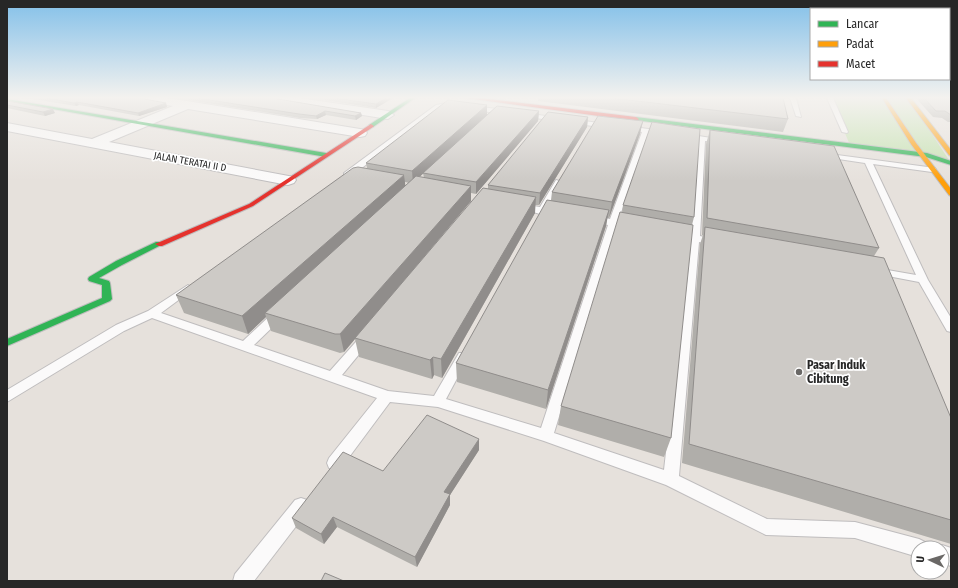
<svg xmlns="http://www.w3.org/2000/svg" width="958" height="588" font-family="'Fira Sans Condensed',sans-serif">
  <rect width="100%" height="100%" fill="#e6e1dc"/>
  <path fill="#c7e2b3" d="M 830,98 L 908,98 L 951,163 L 850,145 Z"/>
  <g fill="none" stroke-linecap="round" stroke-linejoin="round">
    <defs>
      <g id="lane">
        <path d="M 790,98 L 796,98 L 801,117 L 796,116 Z"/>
        <path d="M 827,98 L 833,98 L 848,132 L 847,133 L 842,132 Z"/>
        <path d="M 447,103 L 506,110 L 509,112 L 506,114 L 447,107 L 440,108 L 350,177 L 344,177 L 344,173 L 436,105 Z"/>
        <path d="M 523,113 L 607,124 L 610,126 L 607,128 L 521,116 L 521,114 Z"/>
        <path d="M 626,126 L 663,131 L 666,133 L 663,135 L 649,133 L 618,221 L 634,224 L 636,226 L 631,229 L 617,226 L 554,433 L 664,470 L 690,240 L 674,237 L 672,235 L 677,232 L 691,235 L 698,140 L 683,136 L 686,134 L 724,140 L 724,142 L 722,143 L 705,141 L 700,236 L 718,240 L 720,242 L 715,245 L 699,242 L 679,476 L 767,519 L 855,522 L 919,539 L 925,542 L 928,548 L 918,548 L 918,557 L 855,538 L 766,535 L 666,485 L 544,441 L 438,407 L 390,402 L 341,468 L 335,470 L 329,468 L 327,463 L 329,458 L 377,398 L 152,318 L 124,331 L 7,402 L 7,390 L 116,325 L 148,311 L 188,285 L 193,288 L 192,290 L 161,313 L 243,341 L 275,311 L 283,311 L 285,314 L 283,317 L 254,345 L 330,371 L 362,335 L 370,335 L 372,338 L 370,341 L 342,375 L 388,391 L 434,396 L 459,353 L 467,353 L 469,356 L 446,399 L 541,428 L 608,225 L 589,221 L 588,219 L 592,216 L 610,219 L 642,132 L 624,129 L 624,127 Z"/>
        <path d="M 822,153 L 935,168 L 936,170 L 932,172 L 873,164 L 928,280 L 951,318 L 951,332 L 947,331 L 919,282 L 872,273 L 871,271 L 872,269 L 876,268 L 916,275 L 865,163 L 825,157 L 821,155 Z"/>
        <path d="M 556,180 L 563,182 L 548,209 L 559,211 L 559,215 C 548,218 531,211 519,208 L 519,204 L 540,207 Z"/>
        <path d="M 301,498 L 307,500 L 309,506 L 307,512 L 254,581 L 233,581 L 235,574 L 295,500 Z"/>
        <path d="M 942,545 L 951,548 L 951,566 L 942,563 L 942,548 L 935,548 Z"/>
      </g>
      <g id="street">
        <path d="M 136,98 L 165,98 L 187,101 L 360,129 L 365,130 L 367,133 L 365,136 L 360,137 L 188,109 L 109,142 L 294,177 L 296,180 L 294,183 L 288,185 L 7,131 L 7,123 L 92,139 L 173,106 L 142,101 Z"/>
        <path d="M 269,98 L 299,98 L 388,111 L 394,115 L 388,119 L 275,101 Z"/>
      </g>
      <g id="fast">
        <path d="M 410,98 L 415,98 L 373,127 L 369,127 L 369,125 Z"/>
        <path d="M 7,99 L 326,153 L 329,155 L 326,157 L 7,101 Z"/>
        <path d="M 636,117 L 927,153 L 951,161 L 951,165 L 926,157 L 634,120 L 634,118 Z"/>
        <path d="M 156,242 L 159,242 L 163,244 L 122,265 L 99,278 L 109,281 L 110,283 L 112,299 L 110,301 L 7,346 L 7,339 L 102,298 L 102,285 L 89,281 L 88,279 L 89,277 L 116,261 Z"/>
      </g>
      <g id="slow">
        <path d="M 882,98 L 886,98 L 916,143 L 951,189 L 951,196 L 949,195 L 911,144 Z"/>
        <path d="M 906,98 L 911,98 L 951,150 L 951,156 L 949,155 Z"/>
      </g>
      <g id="jam">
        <path d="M 466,98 L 481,98 L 636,117 L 639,119 L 636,121 Z"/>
        <path d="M 371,124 L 374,126 L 373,127 L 253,206 L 162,246 L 159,246 L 155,244 L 249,204 Z"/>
      </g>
    </defs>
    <use href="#lane" stroke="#bfbdbe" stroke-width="2"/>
    <use href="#street" stroke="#bfbdbe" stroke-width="2"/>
    <use href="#fast" stroke="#bfbdbe" stroke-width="2"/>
    <use href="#slow" stroke="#bfbdbe" stroke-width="2"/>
    <use href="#jam" stroke="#bfbdbe" stroke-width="2"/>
    <use href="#lane" fill="#fbfafa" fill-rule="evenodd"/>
    <use href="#street" fill="#fbfafa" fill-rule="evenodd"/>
    <use href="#fast" fill="#30b455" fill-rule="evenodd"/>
    <use href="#slow" fill="#ff9f0a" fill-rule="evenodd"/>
    <use href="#jam" fill="#e5322d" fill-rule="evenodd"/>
  </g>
  <g fill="#b0aeaa" fill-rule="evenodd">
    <path d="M 27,98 L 139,98 L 166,103 L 167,107 L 139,116 L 79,105 L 76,106 Z"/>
    <path d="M 176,98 L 272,98 L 361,113 L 362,116 L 356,120 L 326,115 L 317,119 L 300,118 Z"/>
    <path d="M 311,98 L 393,98 L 376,108 Z"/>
    <path d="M 538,98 L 783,98 L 788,119 L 783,132 L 538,101 Z"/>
    <path d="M 916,98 L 951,98 L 951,122 L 948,122 L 942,118 L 933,117 Z"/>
    <path d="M 7,101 L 55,113 L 45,116 L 7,108 Z"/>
    <path d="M 539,111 L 538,121 L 476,194 L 471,193 L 471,201 L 420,262 L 488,189 L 488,185 L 588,117 L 587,127 L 539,205 L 535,205 L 535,213 L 442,378 L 434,375 L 432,379 L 359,357 L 355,339 L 344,352 L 340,353 L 271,331 L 266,317 L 248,334 L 184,313 L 176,295 L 367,168 L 366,163 L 487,115 L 453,146 ZM 423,173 L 424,178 L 419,177 ZM 405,182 L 409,183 L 405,186 Z"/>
    <path d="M 710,130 L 879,248 L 874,256 L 951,418 L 951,544 L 682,463 L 700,244 L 703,235 L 702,235 L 706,144 Z"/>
    <path d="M 640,134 L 609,218 L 607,218 L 606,226 L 546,409 L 457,382 L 456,363 L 551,200 L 552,192 Z"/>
    <path d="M 623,205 L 694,217 L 692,225 L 671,438 L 664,457 L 558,425 L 561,406 L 622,213 Z"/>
    <path d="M 479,450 L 450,495 L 450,505 L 417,567 L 337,527 L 324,544 L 296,528 L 292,518 L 383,471 Z"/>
  </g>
  <g fill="#908d8b">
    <path d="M 386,98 L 393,98 L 376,108 L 376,104 Z"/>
    <path d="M 77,102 L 79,105 L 76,106 L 74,103 Z"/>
    <path d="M 166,103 L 167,107 L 139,116 L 138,113 Z"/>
    <path d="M 487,105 L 487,115 L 413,183 L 412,171 Z"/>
    <path d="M 53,109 L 55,113 L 45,116 L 43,112 Z"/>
    <path d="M 325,111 L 326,115 L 317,119 L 316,116 Z"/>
    <path d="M 539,111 L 538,121 L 476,194 L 476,182 Z"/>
    <path d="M 361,113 L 362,116 L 356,120 L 355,116 Z"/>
    <path d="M 588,117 L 587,127 L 539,205 L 540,193 Z"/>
    <path d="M 643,121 L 640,134 L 609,218 L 612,202 Z"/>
    <path d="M 404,175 L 406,190 L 265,313 L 266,317 L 248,334 L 242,316 Z"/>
    <path d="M 471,186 L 471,201 L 344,352 L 340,334 Z"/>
    <path d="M 536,197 L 535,213 L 442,378 L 441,359 Z"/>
    <path d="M 609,210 L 606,226 L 546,409 L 548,390 Z"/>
    <path d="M 433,357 L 434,375 L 432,379 L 430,360 Z"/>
    <path d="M 479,439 L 479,450 L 450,495 L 450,505 L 417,567 L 415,557 L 444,492 Z"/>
    <path d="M 333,517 L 337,527 L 324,544 L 321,534 Z"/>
  </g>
  <g fill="#cdcac6" stroke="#908d8b">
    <path d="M 46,98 L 139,98 L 166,103 L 138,113 L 77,102 L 74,103 Z"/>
    <path d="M 197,98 L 272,98 L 361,113 L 355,116 L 325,111 L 316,116 L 299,114 Z"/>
    <path d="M 334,98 L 386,98 L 376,104 Z"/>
    <path d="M 612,98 L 783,98 L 788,119 Z"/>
    <path d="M 924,98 L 951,98 L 951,115 L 945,111 L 936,111 Z"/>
    <path d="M 448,100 L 487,105 L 412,171 L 366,163 Z"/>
    <path d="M 7,101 L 53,109 L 43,112 L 7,105 Z"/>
    <path d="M 497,106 L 539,111 L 476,182 L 423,173 Z"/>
    <path d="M 548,112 L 588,117 L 540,193 L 488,185 Z"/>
    <path d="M 598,116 L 643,121 L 612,202 L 552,192 Z"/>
    <path d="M 652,122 L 700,129 L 694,217 L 623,205 Z"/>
    <path d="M 710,130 L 834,146 L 879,248 L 707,218 Z"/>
    <path d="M 358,167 L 404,175 L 242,316 L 176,295 L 353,168 Z"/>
    <path d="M 416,176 L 471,186 L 340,334 L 335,334 L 265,313 Z"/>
    <path d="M 483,188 L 536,197 L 441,359 L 433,357 L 430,360 L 355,338 Z"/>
    <path d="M 547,200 L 609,210 L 548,390 L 456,363 Z"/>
    <path d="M 620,212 L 693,225 L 671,438 L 561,406 Z"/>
    <path d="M 705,227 L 884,258 L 951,418 L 951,520 L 689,444 Z"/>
    <path d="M 427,415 L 479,439 L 444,492 L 450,494 L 415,557 L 333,517 L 321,534 L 292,518 L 343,452 L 383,471 Z"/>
    <path d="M 325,573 L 344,581 L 321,581 Z"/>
  </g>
  <linearGradient id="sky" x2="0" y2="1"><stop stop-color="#83c0e9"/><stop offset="0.54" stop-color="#f4f2ef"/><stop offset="1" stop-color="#f4f2ef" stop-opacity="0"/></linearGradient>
  <rect width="958" height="181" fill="url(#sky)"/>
  <circle fill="#6a6866" stroke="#fff" stroke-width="1.5" cx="799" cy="372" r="4"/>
  <g text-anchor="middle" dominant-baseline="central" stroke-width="3.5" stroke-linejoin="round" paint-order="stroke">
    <g font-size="10" fill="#272727" stroke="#fff">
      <text transform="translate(190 162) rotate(10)">JALAN TERATAI II D</text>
    </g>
    <g font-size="12" font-weight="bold" fill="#272727" stroke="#fff" text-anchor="start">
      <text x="807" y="365">Pasar Induk<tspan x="807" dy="14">Cibitung</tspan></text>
    </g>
  </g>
  <rect width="958" height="588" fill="none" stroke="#272727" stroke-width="16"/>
  <rect x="810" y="8" width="140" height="72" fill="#ffffff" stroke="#a9a9a9"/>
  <rect x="818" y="21" width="20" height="6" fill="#30b455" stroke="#a9a9a9"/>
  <text x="846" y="28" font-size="12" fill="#272727">Lancar</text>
  <rect x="818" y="41" width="20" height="6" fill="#ff9f0a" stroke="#a9a9a9"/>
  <text x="846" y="48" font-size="12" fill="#272727">Padat</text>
  <rect x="818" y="61" width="20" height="6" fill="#e5322d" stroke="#a9a9a9"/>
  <text x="846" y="68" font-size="12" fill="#272727">Macet</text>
  <g transform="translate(930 560) rotate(274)"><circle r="19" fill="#ffffff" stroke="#a9a9a9"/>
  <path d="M0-3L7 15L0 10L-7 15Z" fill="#6a6866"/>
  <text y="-6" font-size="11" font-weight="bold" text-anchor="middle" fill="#272727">U</text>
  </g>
</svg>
